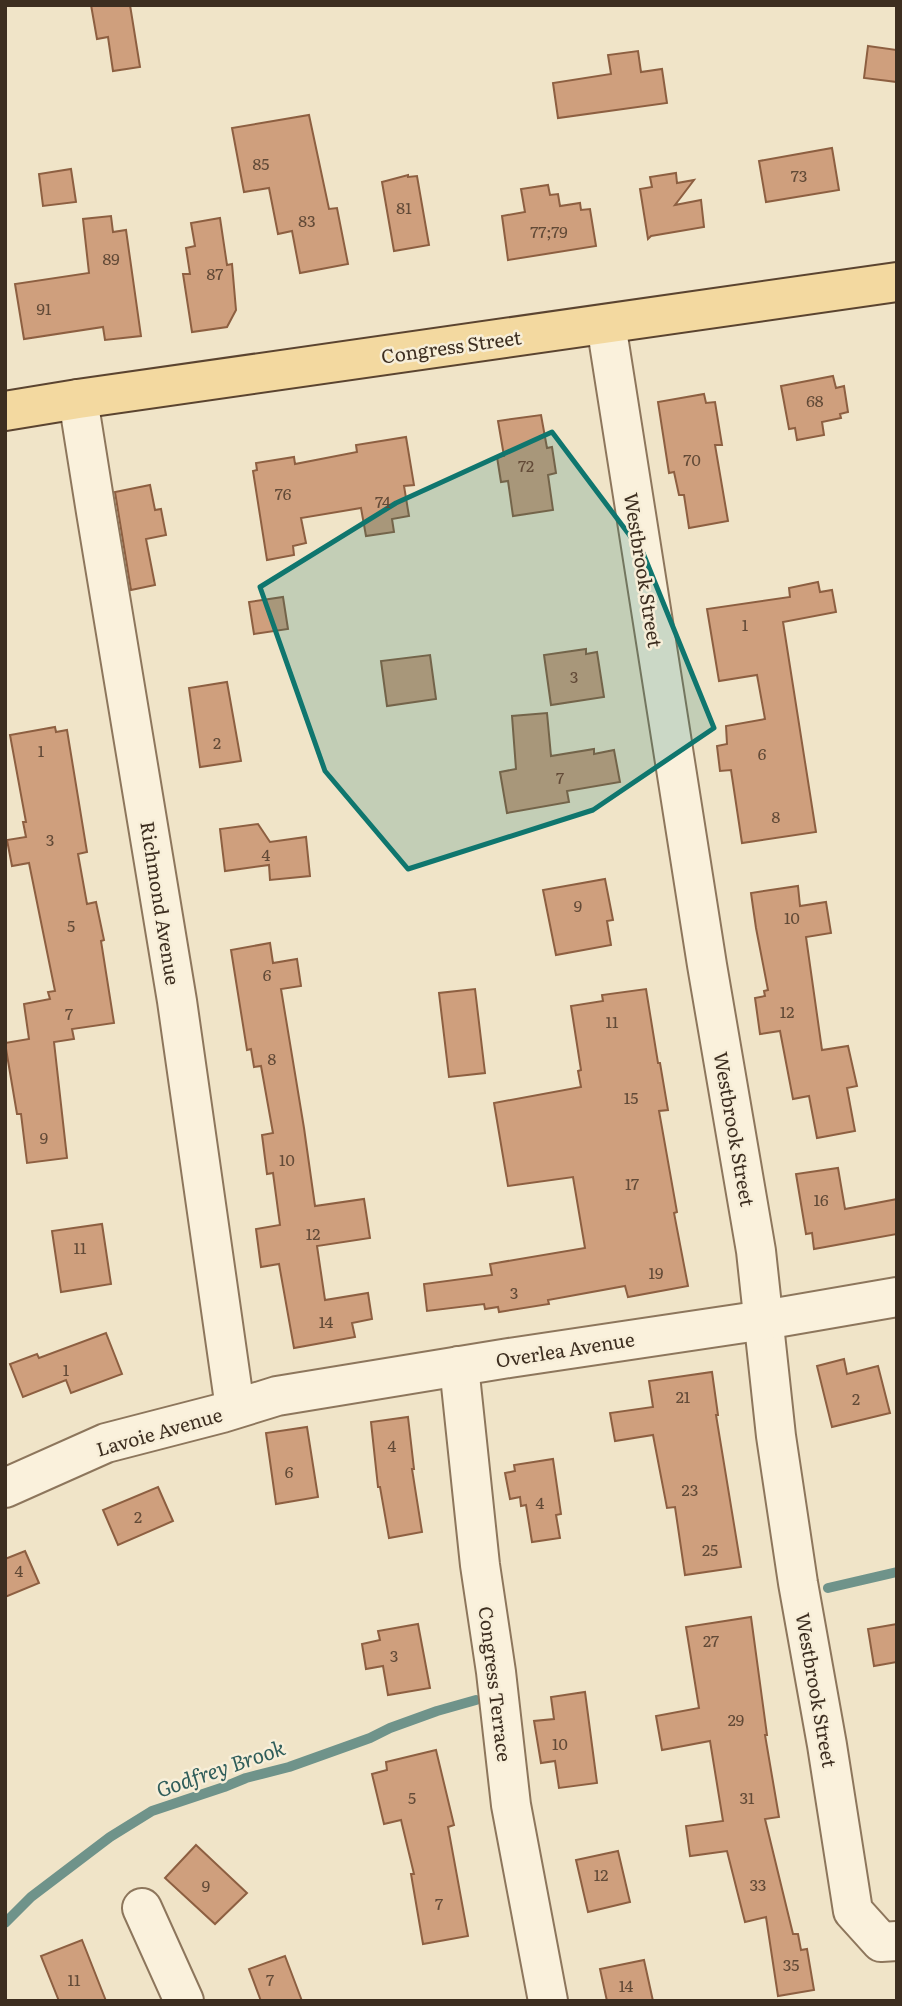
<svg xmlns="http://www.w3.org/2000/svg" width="902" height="2006" font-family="Literata,serif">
  <rect width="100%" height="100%" fill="#f0e4c8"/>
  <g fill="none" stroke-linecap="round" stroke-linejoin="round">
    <g stroke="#6f938a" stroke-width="10">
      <path d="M 828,1588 L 897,1572"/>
      <path d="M 5,1923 L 31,1897 L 110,1837 L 152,1811 L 224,1787 L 246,1778 L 289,1767 L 370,1738 L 390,1728 L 437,1711 L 476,1700"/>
    </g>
  </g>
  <g fill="#cf9f7d" stroke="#8d5f41" stroke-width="2">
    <path d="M 91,5 L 130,5 L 140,67 L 113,71 L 108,37 L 97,39 Z"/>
    <path d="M 868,46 L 897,50 L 897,82 L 864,78 Z"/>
    <path d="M 638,51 L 641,72 L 662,69 L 667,103 L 558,118 L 553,83 L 611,74 L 608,55 Z"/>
    <path d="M 309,115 L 329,209 L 337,208 L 348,264 L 300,273 L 292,231 L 278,234 L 269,188 L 244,192 L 232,128 Z"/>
    <path d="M 832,148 L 839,190 L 766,202 L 759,161 Z"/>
    <path d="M 71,169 L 76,202 L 43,206 L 39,174 Z"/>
    <path d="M 676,173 L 677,183 L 694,180 L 675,205 L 701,200 L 704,227 L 651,236 L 648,239 L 640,189 L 652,187 L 650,177 Z"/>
    <path d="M 408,175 L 408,177 L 417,176 L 429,245 L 394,251 L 382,182 Z"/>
    <path d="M 548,185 L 550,195 L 558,194 L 560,206 L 580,203 L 581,210 L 590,209 L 596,246 L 508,260 L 502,216 L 525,212 L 521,189 Z"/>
    <path d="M 111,216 L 113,232 L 126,230 L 141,336 L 105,340 L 103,327 L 24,339 L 15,284 L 89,273 L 83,219 Z"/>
    <path d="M 220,218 L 227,265 L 232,264 L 236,310 L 227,327 L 192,332 L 183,274 L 190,274 L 186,248 L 195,246 L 191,223 Z"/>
    <path d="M 833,376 L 836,388 L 844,386 L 848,412 L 840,414 L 841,418 L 822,422 L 824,435 L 797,440 L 795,428 L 789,429 L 781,386 Z"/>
    <path d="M 704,394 L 706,403 L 715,402 L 722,445 L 715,445 L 728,521 L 689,528 L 684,495 L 679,495 L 674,472 L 669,473 L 658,402 Z"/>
    <path d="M 541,415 L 547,448 L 552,447 L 556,473 L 548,475 L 553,510 L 513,516 L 508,481 L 501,482 L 497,457 L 504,456 L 498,421 Z"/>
    <path d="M 406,437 L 414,485 L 404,486 L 409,516 L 392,519 L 394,532 L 366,536 L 361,508 L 301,518 L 306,543 L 293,546 L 294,555 L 267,560 L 253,471 L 257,470 L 256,463 L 294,457 L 295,464 L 357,452 L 356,445 Z"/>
    <path d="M 150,485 L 155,510 L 161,509 L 166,535 L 146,539 L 155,585 L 131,590 L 115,492 Z"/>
    <path d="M 818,582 L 820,592 L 832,590 L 836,612 L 783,622 L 816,832 L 742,843 L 731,770 L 720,771 L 717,746 L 727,744 L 726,726 L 765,719 L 757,675 L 719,681 L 707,609 L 790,597 L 789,588 Z"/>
    <path d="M 283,597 L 288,629 L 254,634 L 249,602 Z"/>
    <path d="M 586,649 L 586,654 L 597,652 L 604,697 L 551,705 L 544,655 Z"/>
    <path d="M 430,655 L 436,699 L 387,706 L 381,661 Z"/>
    <path d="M 227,682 L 241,761 L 200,767 L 189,688 Z"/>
    <path d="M 547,713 L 551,756 L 594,749 L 594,754 L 614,750 L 620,782 L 567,791 L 569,802 L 507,813 L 500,772 L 516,769 L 512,716 Z"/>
    <path d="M 55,727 L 56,732 L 67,730 L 87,852 L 78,854 L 87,904 L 96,902 L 104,940 L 101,941 L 114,1023 L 72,1029 L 74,1039 L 54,1042 L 67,1158 L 27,1163 L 21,1114 L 17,1114 L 5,1043 L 29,1039 L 24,1004 L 50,999 L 48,992 L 55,991 L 29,863 L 12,866 L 7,840 L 26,837 L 23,822 L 26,822 L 10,735 Z"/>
    <path d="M 258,824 L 270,842 L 306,837 L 310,876 L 270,880 L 269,865 L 225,871 L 220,829 Z"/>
    <path d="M 605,879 L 613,920 L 607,921 L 611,945 L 556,955 L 543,890 Z"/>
    <path d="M 798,886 L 800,906 L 826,902 L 831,933 L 806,937 L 822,1050 L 848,1046 L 857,1086 L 847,1088 L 855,1131 L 817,1138 L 809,1096 L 793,1099 L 780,1031 L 760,1034 L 755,998 L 765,996 L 764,991 L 768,990 L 756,928 L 751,893 Z"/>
    <path d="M 270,943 L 273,963 L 297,959 L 301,986 L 281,989 L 304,1128 L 315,1206 L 364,1199 L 370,1238 L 317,1246 L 325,1300 L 368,1293 L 372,1319 L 352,1323 L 355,1337 L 294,1348 L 279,1264 L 261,1267 L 256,1229 L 280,1225 L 273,1173 L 267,1174 L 262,1135 L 273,1133 L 261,1066 L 254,1067 L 251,1049 L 247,1050 L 231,950 Z"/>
    <path d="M 475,989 L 485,1073 L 449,1077 L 439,993 Z"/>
    <path d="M 646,989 L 658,1063 L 660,1063 L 668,1110 L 659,1111 L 677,1212 L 674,1213 L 688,1286 L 628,1297 L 625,1286 L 548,1300 L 549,1304 L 499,1312 L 498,1307 L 485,1309 L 484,1304 L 427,1311 L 424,1284 L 492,1275 L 490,1264 L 585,1248 L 573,1177 L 508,1186 L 494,1103 L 581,1087 L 578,1071 L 581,1070 L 571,1006 L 603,1001 L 602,995 Z"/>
    <path d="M 838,1168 L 845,1209 L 897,1199 L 897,1234 L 814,1249 L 812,1233 L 806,1234 L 796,1174 Z"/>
    <path d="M 102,1224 L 111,1284 L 61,1292 L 52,1231 Z"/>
    <path d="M 106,1333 L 122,1374 L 71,1393 L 66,1380 L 23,1397 L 10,1364 L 37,1354 L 39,1358 Z"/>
    <path d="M 844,1359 L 847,1374 L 878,1366 L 890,1413 L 832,1427 L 817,1366 Z"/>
    <path d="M 712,1372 L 718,1415 L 716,1415 L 741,1567 L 685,1575 L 675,1507 L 667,1508 L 653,1435 L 615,1441 L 610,1413 L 653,1407 L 649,1381 Z"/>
    <path d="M 408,1417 L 414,1469 L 412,1469 L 422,1532 L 389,1538 L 380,1487 L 378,1487 L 371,1422 Z"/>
    <path d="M 307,1427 L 318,1497 L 276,1504 L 266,1433 Z"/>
    <path d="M 553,1459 L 561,1514 L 556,1515 L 560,1538 L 532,1542 L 526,1505 L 521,1506 L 520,1497 L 510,1499 L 505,1473 L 515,1471 L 514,1465 Z"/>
    <path d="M 158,1487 L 173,1521 L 118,1545 L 103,1510 Z"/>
    <path d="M 25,1551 L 39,1583 L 5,1597 L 5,1559 Z"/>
    <path d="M 751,1617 L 767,1735 L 765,1735 L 779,1817 L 765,1819 L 793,1934 L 798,1934 L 801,1950 L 807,1949 L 814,1990 L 778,1996 L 766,1917 L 745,1922 L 727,1851 L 690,1856 L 686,1826 L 723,1821 L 710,1741 L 662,1750 L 656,1716 L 699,1708 L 686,1627 Z"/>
    <path d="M 418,1624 L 430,1688 L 388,1695 L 383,1666 L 366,1669 L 362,1644 L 380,1640 L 378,1631 Z"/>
    <path d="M 897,1624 L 897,1662 L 874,1666 L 868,1629 Z"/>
    <path d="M 585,1692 L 597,1783 L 559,1788 L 555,1761 L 541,1763 L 534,1721 L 554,1719 L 551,1697 Z"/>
    <path d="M 436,1750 L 454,1825 L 448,1827 L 468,1936 L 423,1944 L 411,1874 L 414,1874 L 401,1820 L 384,1824 L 372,1774 L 387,1770 L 386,1762 Z"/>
    <path d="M 196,1845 L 247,1893 L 215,1924 L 165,1878 Z"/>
    <path d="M 618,1851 L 630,1902 L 588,1912 L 576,1860 Z"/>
    <path d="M 82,1940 L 106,2001 L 59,2001 L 41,1956 Z"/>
    <path d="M 285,1956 L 302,2001 L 261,2001 L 249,1969 Z"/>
    <path d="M 644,1960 L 653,2001 L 607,2001 L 600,1969 Z"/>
  </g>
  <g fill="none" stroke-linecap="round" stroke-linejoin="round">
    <defs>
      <g id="minor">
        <path d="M 606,324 L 707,965 L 756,1251 L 776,1436 L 798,1583 L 827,1745 L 853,1911 L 881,1942 L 897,1941"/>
        <path d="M 78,399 L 96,512 L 177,1001 L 235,1408"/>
        <path d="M 459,1366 L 480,1565 L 496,1672 L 511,1805 L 548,2001"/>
        <path d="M 5,1488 L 106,1443 L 222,1413 L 277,1396 L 509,1358 L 764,1320 L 897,1297"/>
        <path d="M 142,1908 L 184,2001"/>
      </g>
      <path id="major" d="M 5,411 L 78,399 L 897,282"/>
    </defs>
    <use href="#minor" stroke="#8d765c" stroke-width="42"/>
    <use href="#major" stroke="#5b4430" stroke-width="42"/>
    <use href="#minor" stroke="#faf1dc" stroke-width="38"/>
    <use href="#major" stroke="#f3d9a0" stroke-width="38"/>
  </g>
  <path fill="#0f766e" fill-opacity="0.2" stroke="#0f766e" stroke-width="5" stroke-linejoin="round" d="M 552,432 L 643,553 L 714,728 L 593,810 L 408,869 L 325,771 L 260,587 L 396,503 Z"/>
  <g text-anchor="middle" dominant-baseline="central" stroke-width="5" stroke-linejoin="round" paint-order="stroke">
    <g font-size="16" fill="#624a37">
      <text x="261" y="163">85</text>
      <text x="799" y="175">73</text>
      <text x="404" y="207">81</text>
      <text x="307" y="220">83</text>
      <text x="549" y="231">77;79</text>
      <text x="111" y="258">89</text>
      <text x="215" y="273">87</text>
      <text x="44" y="308">91</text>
      <text x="815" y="400">68</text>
      <text x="692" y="459">70</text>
      <text x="526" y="465">72</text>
      <text x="283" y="493">76</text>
      <text x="383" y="501">74</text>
      <text x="745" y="624">1</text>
      <text x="574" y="676">3</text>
      <text x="217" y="742">2</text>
      <text x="41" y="750">1</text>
      <text x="762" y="753">6</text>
      <text x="560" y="777">7</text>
      <text x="776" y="816">8</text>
      <text x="50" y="839">3</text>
      <text x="266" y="854">4</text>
      <text x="578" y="905">9</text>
      <text x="792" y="917">10</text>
      <text x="71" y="925">5</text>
      <text x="267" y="974">6</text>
      <text x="787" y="1011">12</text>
      <text x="69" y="1013">7</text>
      <text x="612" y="1021">11</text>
      <text x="272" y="1058">8</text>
      <text x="631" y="1097">15</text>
      <text x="44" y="1137">9</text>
      <text x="287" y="1159">10</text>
      <text x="632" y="1183">17</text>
      <text x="821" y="1199">16</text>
      <text x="313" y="1233">12</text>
      <text x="80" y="1247">11</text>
      <text x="656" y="1272">19</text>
      <text x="514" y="1292">3</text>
      <text x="326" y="1321">14</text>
      <text x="66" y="1369">1</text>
      <text x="683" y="1396">21</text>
      <text x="856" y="1398">2</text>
      <text x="392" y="1445">4</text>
      <text x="289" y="1471">6</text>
      <text x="690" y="1489">23</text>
      <text x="540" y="1502">4</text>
      <text x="138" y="1516">2</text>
      <text x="710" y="1549">25</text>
      <text x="19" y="1570">4</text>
      <text x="711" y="1640">27</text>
      <text x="394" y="1655">3</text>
      <text x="736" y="1719">29</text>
      <text x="560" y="1743">10</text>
      <text x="412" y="1797">5</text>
      <text x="747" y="1797">31</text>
      <text x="601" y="1874">12</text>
      <text x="758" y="1884">33</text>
      <text x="206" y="1885">9</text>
      <text x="439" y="1903">7</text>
      <text x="791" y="1964">35</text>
      <text x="74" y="1979">11</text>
      <text x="270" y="1979">7</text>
      <text x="626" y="1985">14</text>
    </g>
    <g font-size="19" fill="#3d2e20" stroke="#f7eed8">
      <text transform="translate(451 346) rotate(-8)">Congress Street</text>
      <text transform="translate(644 570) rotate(81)">Westbrook Street</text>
      <text transform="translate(161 903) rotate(81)">Richmond Avenue</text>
      <text transform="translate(735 1129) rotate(80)">Westbrook Street</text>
      <text transform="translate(565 1349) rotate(-9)">Overlea Avenue</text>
      <text transform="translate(159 1431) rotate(-16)">Lavoie Avenue</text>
      <text transform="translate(496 1684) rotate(83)">Congress Terrace</text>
      <text transform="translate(817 1690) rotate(80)">Westbrook Street</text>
    </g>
    <g font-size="21" font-style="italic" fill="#2f5d5a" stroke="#f7eed8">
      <text transform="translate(220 1767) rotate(-19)">Godfrey Brook</text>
    </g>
  </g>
  <rect width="902" height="2006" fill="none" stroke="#3d2e20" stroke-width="14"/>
</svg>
